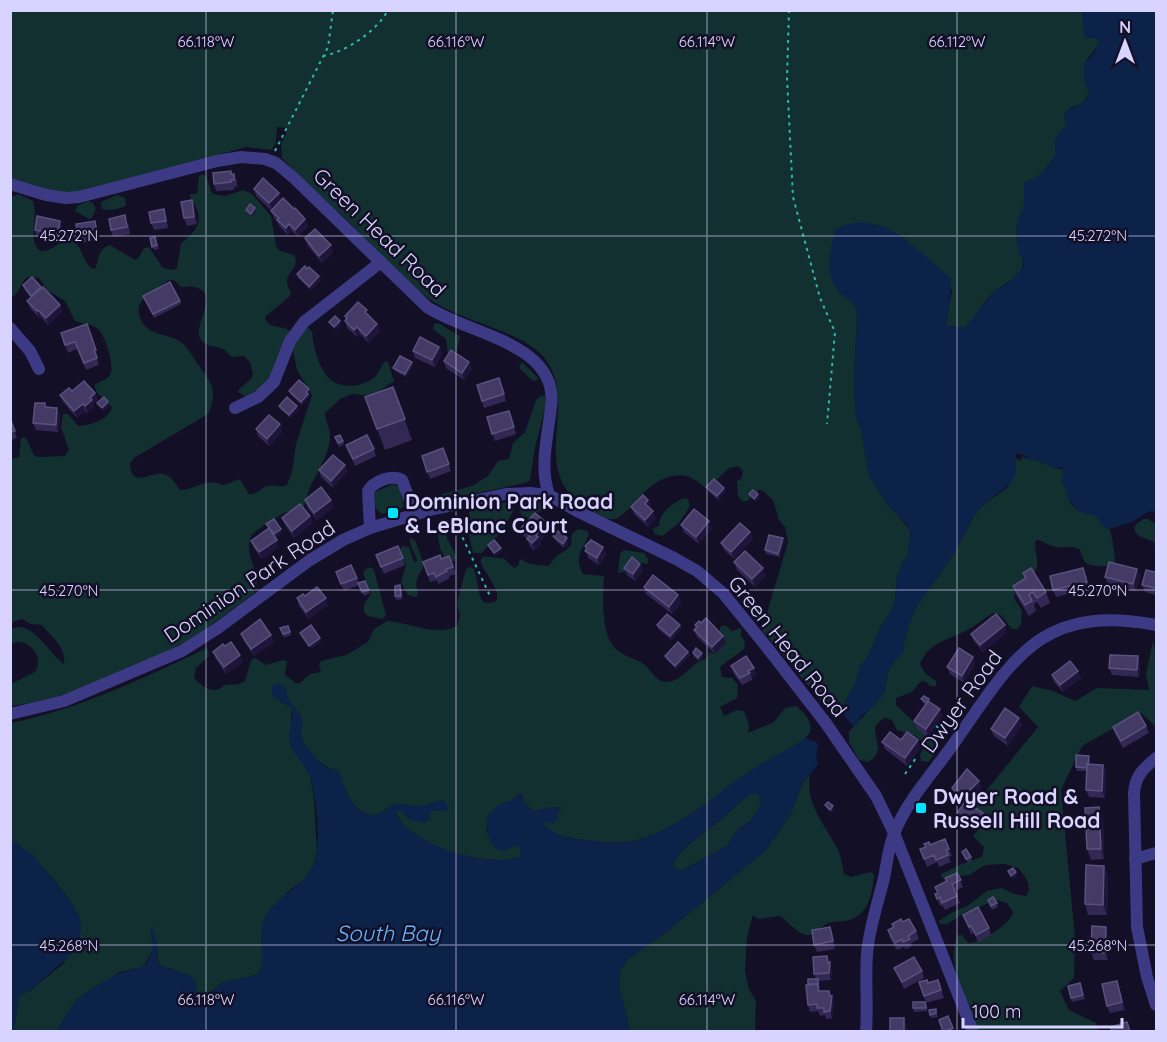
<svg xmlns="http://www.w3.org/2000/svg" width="1167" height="1042" font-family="Quicksand,sans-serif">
  <rect width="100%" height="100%" fill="#130f26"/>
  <g fill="#12302f">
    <path d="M 1082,10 L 1085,38 L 1096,38 L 1099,42 C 1096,49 1093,52 1088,58 C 1080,69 1085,83 1090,94 L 1081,104 L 1070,108 L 1064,116 L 1067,124 L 1055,139 L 1055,156 L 1046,168 L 1035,179 L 1024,183 C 1024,190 1026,200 1024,206 C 1018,220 1015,226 1017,242 C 1018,251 1026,259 1022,268 C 1017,279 1003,284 994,292 C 982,302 976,317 965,328 L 947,326 L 947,316 L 952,291 L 932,263 L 902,237 L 882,226 L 841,294 L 855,304 L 857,314 C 857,336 849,415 861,428 L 869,475 L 888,505 L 909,528 L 911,537 L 908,546 L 908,555 L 903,562 L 897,577 L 895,600 L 889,615 L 880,628 L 869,655 L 861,665 L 855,684 L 840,711 L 842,716 L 833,713 L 824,705 L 762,630 L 788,542 L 785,527 L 779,520 L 773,500 L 763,491 L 759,490 L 747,501 L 742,501 L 738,496 L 737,481 L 741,479 L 743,471 L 738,466 L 729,468 L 707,489 C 696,480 688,473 673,476 C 643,483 639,505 616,519 C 604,520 592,515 583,507 C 528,465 579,407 546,360 C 526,332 464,322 434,302 C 403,282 377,250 351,224 C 328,202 303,181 282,158 L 281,144 L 288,128 L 277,127 L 276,142 L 272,150 L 246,147 L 89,192 L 59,193 L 11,178 L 11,11 Z"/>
    <path d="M 202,174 C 210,177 208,188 213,194 L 225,196 L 243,190 L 252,194 L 271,216 L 276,246 L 280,251 L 294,255 C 301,268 285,272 287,284 C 288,287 290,290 291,293 L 289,297 L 266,316 L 265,319 L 270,325 L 287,329 L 290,331 L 290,336 L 266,385 L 252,394 L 245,396 L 238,392 L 239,389 L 251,379 L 253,374 L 250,362 L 244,356 L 232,357 C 228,354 226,350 221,348 C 214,346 204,347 200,338 C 193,324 221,294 195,287 C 191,286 185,287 181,287 C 178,284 175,279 170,280 C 165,281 161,286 158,288 C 146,295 133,304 141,320 C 149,337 169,333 181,342 C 187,346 191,354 195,360 C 209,380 220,389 208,414 L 134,458 L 130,463 C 131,490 151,471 163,474 C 171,475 176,484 180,490 C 199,489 204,477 224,485 L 240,479 L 249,494 C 258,494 260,489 267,486 C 273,484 280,488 287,485 L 292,472 L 296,444 L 312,395 L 297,370 L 293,350 L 293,344 L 307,326 L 312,332 C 313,347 318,364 327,376 C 338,390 362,388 375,377 C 379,373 381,366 385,361 L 388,362 L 394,381 L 372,396 L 352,394 L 340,399 L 325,413 C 325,421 330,427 330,435 C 331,450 317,474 310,487 C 307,493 307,503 302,508 C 297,512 290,511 284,513 C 277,517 254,530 251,537 C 242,556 266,577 253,594 L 195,637 L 140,665 L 63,695 L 32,703 L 10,706 L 11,684 L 35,672 C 45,656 28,636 11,644 L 11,629 C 30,619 47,649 60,661 L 64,664 C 66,646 52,638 42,625 L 31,624 L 22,619 L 11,623 L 11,459 L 19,457 L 21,439 L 23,437 L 26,438 L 34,455 L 38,457 L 65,456 L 69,450 L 61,427 L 63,414 L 68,414 L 78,426 C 91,425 106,421 112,408 C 107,399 94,396 95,384 C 101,381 108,380 111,373 C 114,365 105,335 98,329 C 92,324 82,324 75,321 L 65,301 L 47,290 L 39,278 L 27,277 C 20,284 20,293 11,298 L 10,246 L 12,242 L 11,197 L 18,194 L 33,201 C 39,217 27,239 40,251 C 54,253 60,237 71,240 C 83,244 82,265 94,269 L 96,267 C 99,257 99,248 110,245 L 135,260 L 139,257 L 144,248 L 149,247 L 163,268 L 173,270 L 177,268 L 181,243 C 194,234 204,223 196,207 C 193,202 190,200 190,194 L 197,194 L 199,176 Z"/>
    <path d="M 117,195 L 125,198 L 126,205 C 122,209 108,211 102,209 L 101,202 Z"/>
    <path d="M 88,201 L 93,203 L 96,208 L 92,218 L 89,219 L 75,211 L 77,206 Z"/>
    <path d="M 438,323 L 460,336 L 457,351 L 448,353 L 446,339 L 433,329 L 434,324 Z"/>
    <path d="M 522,362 L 539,379 L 533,381 L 519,368 Z"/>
    <path d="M 541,396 L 545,396 L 546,405 L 535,447 L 530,480 L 525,483 L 434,502 L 433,499 L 435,496 L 472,486 L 488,476 L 498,461 L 509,459 L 513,443 L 525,432 L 536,400 Z"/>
    <path d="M 1022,456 L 1029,460 L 1037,460 L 1052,467 L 1064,470 L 1063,484 C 1069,491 1066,499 1072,505 C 1078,513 1086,511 1094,514 C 1096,515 1110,529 1110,531 C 1112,534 1116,560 1115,564 C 1110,567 1090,567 1086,563 C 1082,559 1082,553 1079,549 C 1070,545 1061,549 1052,546 C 1046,544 1044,541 1037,540 L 1035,542 C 1035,550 1038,559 1037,567 C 1034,578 1018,578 1014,598 L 1022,611 L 1021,625 L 1017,629 L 1012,629 C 1005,622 1005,615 994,613 C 984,617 976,626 966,631 C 947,640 928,643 920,664 L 925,673 L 936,681 L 936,686 L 930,686 L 925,681 L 920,682 L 912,692 L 896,698 L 896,705 L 937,744 L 937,752 L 928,762 L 921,761 L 920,755 L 926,744 L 914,735 L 897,730 L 892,720 L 885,718 C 861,729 892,749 868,762 L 859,760 L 849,742 L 849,732 L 884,693 L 888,672 L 903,645 L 914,610 L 953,555 L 974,516 L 981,507 L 1008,487 L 1017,458 L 1021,461 Z"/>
    <path d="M 393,484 L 399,487 L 404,506 L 399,510 L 382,514 C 375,510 372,501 373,493 Z"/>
    <path d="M 684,498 L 688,499 L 690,506 L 679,523 L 662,536 L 654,534 L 653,528 L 659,526 C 659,513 672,503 684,498 Z"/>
    <path d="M 529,500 L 539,501 L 543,505 L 543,510 L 535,513 L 530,518 L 521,516 L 520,506 Z"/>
    <path d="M 507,502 L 511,502 L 514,509 L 502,532 L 490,543 L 482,553 L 473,553 L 469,535 L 469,512 L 477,508 Z"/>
    <path d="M 1144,519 L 1148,519 L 1156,524 L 1156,559 L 1154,542 L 1139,536 L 1134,530 L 1136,524 Z"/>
    <path d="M 441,520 L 445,521 L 447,538 L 456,556 L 454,562 L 446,560 L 440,548 L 436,525 Z"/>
    <path d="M 578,529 L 587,531 L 589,534 C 583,551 573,555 583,574 L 604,576 C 603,598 600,636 618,651 C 627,658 639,659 646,666 C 652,672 657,683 668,682 C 683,681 691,662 706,659 L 709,652 L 715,654 L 726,643 L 720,635 L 720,627 L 725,625 L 732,631 L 741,628 L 741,636 L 745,641 L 744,649 L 720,667 L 722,677 L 732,678 L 738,685 L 737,698 L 720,707 L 724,716 L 737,710 L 744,711 L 749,725 L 748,733 L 774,722 L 785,708 L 796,706 C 802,709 814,724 810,732 C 804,745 769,758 757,767 C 720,791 672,836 627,842 C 614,844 600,842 586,840 C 570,838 556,837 544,825 L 545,823 L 550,823 L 557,817 L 557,812 L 562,808 L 554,807 L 533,811 L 523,802 L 522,795 L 519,794 L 513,801 L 505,802 L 486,828 L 490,839 L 511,846 L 516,845 L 521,849 L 520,857 C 487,868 412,847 396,814 L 397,811 L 400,810 L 405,815 L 429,819 L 430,811 L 438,811 L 445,801 C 436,800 432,805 423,806 C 414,807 403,803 395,804 C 389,806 385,812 379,814 C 355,821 343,786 338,770 L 329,768 L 318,761 L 304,744 L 300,731 C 307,716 296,712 289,700 C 287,696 286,691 285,686 L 280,701 L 292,708 L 290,745 L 303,763 L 310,776 L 314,798 L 317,852 L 313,867 L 305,879 L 286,893 L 259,974 L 221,983 L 207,996 L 202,997 L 198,994 L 195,981 L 181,972 L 161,966 L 157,961 L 158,950 L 151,928 L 153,950 L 143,967 L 120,972 L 107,981 L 68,1012 L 57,1031 L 14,1031 L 19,996 L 31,990 L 64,963 L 80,918 C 64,888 39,860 11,840 L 11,723 C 79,709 144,678 207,648 L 209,656 L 196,668 L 194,677 C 197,683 208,691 216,690 C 218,690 223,686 225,685 C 235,683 234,687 245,681 L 251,660 L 255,658 L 266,665 L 283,660 L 287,661 L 285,675 L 296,683 L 300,683 L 310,674 L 321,672 L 319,666 L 321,661 L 346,655 L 368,642 L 374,629 L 387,621 C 409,622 434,637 457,626 L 460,616 L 457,603 L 466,569 L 470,567 L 473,568 C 479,579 476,591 483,602 C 514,608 486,574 483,567 C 480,561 481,562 482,557 C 490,555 495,559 503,558 L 514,568 L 518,566 L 520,559 L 530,564 L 549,566 C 558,551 563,555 571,545 L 572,534 Z"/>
    <path d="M 410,538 L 415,540 L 423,562 L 423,568 L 418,576 L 416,584 L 418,595 L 415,597 L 408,595 L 401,582 L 406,565 L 400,551 L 402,546 L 409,547 L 414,562 L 417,561 C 416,553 408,545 410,538 Z"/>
    <path d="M 624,550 L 644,553 L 648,559 L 648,564 L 636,562 L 625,572 L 618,573 L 620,554 Z"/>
    <path d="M 371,567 L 374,570 L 386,615 L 382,619 L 368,616 L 364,612 L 364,605 L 371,593 L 363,573 L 366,569 Z"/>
    <path d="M 1153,641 L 1156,654 L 1156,727 L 1141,713 L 1082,746 L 1061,790 L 1075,938 L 1074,978 L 1060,991 L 1069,1010 L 1096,1023 L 1098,1031 L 978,1031 C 968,1005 944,962 958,935 L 962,935 L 968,943 C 980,943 1011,924 1013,912 L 1007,903 L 997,900 L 966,912 L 947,924 L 940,924 L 939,921 L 951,913 L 967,906 L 987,891 L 1002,888 L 1014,894 L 1026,896 L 1029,890 L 1028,882 L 1023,874 L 1018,868 L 1005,864 L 985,865 L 969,875 L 942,878 L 941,874 L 962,864 L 982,857 L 984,847 L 973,836 L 989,817 L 973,807 L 1038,727 L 1019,707 L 1032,686 L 1053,691 L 1075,701 L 1097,688 L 1149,690 L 1146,674 Z"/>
    <path d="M 810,774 C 805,803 823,822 836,846 C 841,854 842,864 844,874 L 851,877 L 870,872 L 874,874 C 873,895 867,918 845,921 C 838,922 832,921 826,924 C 819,928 816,936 806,935 C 797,934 788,921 780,916 L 758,919 L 753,915 L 747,937 L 745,971 L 749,989 L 756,1001 L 755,1031 L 630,1031 L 619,986 L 620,971 L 628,959 L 665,933 L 765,851 L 790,815 L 802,784 Z"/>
    <path d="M 751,794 L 759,794 L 761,802 L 759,808 L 751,820 L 738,829 L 728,845 L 683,870 L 679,870 L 673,866 C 678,847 712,829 726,815 C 735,807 741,800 751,794 Z"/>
  </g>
  <g fill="#0c2248" fill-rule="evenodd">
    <path d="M 1082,11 L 1156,11 L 1156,511 L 1148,512 L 1132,522 L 1109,529 L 1105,528 L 1095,515 L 1085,514 L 1078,511 L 1068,499 L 1066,488 L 1062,481 L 1063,468 L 1051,467 L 1037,460 L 1029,460 L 1025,456 L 1016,453 L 1016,473 L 1012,482 L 981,507 L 974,516 L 953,555 L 914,610 L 904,642 L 904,652 L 892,664 L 888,672 L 884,693 L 873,707 L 863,714 L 854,727 L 840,711 L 855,684 L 861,665 L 869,655 L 880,628 L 889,615 L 895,600 L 897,577 L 903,562 L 908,555 L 908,546 L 911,536 L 909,527 L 888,505 L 869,475 L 861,428 C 849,415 857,336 857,314 C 854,300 849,302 840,293 C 823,276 830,250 835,230 C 880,204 918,252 951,278 C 952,294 947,310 947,326 L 965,328 L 994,291 L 1008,283 L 1024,266 L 1023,258 L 1019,254 L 1017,244 L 1016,229 L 1020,213 L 1024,206 L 1024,183 L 1036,178 L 1046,168 L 1055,156 L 1055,139 L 1067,124 L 1064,116 L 1065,111 L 1081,104 L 1090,95 L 1084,81 L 1084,64 L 1094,53 L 1099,42 L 1096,38 L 1085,38 Z"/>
    <path d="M 278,684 L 285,686 C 286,691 287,696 289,700 C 296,712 307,716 300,731 L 304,744 L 318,761 L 328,768 L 338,770 C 343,785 354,821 379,814 C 385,812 389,806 395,804 C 403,803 414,807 423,806 C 432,805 436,800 445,801 L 449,808 L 446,811 L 431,811 L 429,819 L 425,823 L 410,820 L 400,811 L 397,811 L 396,814 C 412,846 488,868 520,857 L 521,849 L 516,845 C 513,846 511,848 508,849 C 490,857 487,830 486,818 C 499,799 512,805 520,793 L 523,802 L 533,811 L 554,807 L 562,808 L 557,812 L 557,820 L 554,823 L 545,823 L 544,825 C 556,837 571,838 586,840 C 600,842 614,844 628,842 C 676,835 718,790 758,766 C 774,756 790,749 805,738 L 816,742 L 818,745 L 816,754 L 818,764 L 802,784 L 790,815 L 765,851 L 665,933 L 628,959 L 620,971 L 619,986 L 630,1031 L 57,1031 C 64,1020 70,1005 81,996 C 88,990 118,973 126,971 C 134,969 143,969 147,962 C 157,946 149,941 152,925 L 158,950 L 157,962 L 161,966 L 190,975 L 195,981 L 198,994 L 202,997 L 208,996 L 221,983 L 259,974 C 267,960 257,937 264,920 C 273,896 303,889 313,866 C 322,847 317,795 309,775 C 305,764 293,755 290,744 C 286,732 295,720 292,708 L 272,696 L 272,686 ZM 751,794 L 759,794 L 761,802 L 759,808 L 751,820 L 738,829 L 728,845 L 683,870 L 679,870 L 673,866 C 677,848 712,828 726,815 C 735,807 741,800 751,794 Z"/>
    <path d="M 11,840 L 32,854 L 65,894 L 80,918 L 81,928 L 79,942 L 74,952 L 31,990 L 19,996 L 14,1032 L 10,1031 Z"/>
  </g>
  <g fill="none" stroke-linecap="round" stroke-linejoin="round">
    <g stroke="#2fb8b0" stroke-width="2" stroke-dasharray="3 4.5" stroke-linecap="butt">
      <path d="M 789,10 L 787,78 L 793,197 L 820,298 L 835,332 L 827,424"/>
      <path d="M 323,56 C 346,52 377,31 388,10"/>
      <path d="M 275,151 L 328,47 L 333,10"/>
      <path d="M 453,517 L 490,596"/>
      <path d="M 936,726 L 948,735"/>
      <path d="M 905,774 L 916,758 L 914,756"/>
    </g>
    <g stroke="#3d3a85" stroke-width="12">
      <path d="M 10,184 L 46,195 L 66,198 L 79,197 L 217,161 L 241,157 L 265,159 L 276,163 L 294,178 L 427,307 C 467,334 560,343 551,407 C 548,436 539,466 549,495"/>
      <path d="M 10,328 L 30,351 L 39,369"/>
      <path d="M 235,408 L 258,397 L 274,382 L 290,341 L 304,322 L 381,262"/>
      <path d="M 370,528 L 368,491 C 374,481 392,474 402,480 L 415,514"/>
      <path d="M 10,714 L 64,701 L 182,651 L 218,628 L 310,560 L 343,540 L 370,528 L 430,510 L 506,494 L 530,493 L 549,495 L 577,511 L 674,558 L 697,571 L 723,593 L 769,650 L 825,722 L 876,796 L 894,833 L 973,1032"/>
      <path d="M 1156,758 C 1144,768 1135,776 1134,793 L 1137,927 L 1147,977 L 1156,1005"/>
      <path d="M 1135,859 L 1156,853"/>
      <path d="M 866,1032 C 868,1006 865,980 867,954 C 869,928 878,903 884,878 C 887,864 888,848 894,834 C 906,802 932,774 952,746 C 1012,661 1038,603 1156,625"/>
    </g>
  </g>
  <g fill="#312854">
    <path d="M 231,171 L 232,174 L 234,174 L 237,181 L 237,187 L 234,187 L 234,190 L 216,191 L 214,184 Z"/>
    <path d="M 254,189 L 279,193 L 281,200 L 305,219 L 308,226 L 298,237 L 292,231 L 288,235 L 280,227 L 277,221 L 274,218 L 271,210 L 256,196 Z"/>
    <path d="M 192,200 L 194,207 L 197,224 L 187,226 L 184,218 Z"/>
    <path d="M 166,216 L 168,228 L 154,230 L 151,223 Z"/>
    <path d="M 128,223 L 130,234 L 113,237 L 111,230 Z"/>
    <path d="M 63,228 L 60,242 L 37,238 L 35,230 Z"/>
    <path d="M 98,229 L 99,240 L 81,243 L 78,236 Z"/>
    <path d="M 155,237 L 159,249 L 154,250 L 150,238 Z"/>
    <path d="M 305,238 L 333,252 L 322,263 L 308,246 Z"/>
    <path d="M 307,269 L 319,276 L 321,280 L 311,290 L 298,278 L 297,274 Z"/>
    <path d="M 23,285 L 42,288 L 60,305 L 62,312 L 48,325 L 41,317 L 39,318 L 30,308 L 27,301 L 31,298 L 24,289 Z"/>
    <path d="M 143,296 L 180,301 L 181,304 L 154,318 Z"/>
    <path d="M 345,316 L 368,316 L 377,324 L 380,331 L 369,343 L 360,334 L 357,337 L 347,328 L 345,321 L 346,319 Z"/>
    <path d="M 87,324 L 98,357 L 97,358 L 99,365 L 86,370 L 77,349 L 68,353 L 61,333 Z"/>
    <path d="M 439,347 L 442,354 L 435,367 L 415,358 L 413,351 Z"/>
    <path d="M 444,361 L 469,362 L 472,369 L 464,380 L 446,368 Z"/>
    <path d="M 413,365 L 406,377 L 395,371 L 393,368 Z"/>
    <path d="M 499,378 L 506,401 L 484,408 L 477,385 Z"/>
    <path d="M 393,387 L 412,440 L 385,450 L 365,397 Z"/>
    <path d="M 72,391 L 95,393 L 98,400 L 93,404 L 94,407 L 87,413 L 85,411 L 77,418 L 63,402 L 60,395 Z"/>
    <path d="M 289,391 L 310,392 L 308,394 L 309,397 L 302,405 L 291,395 Z"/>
    <path d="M 279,406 L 299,409 L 291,418 L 281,410 Z"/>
    <path d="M 46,407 L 60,415 L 58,432 L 36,430 L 33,423 Z"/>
    <path d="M 509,411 L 516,434 L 495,441 L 487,417 Z"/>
    <path d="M 10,418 L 17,438 L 12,440 L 10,443 Z"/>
    <path d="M 280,424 L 282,432 L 269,446 L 258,436 L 256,429 Z"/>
    <path d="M 340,435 L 344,444 L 339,447 L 335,437 Z"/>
    <path d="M 346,445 L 374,449 L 376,456 L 355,466 Z"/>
    <path d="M 443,448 L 451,471 L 430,479 L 422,456 Z"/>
    <path d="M 345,465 L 347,472 L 333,488 L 321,477 L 319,470 Z"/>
    <path d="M 706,487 L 725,492 L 718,500 L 708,491 Z"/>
    <path d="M 305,500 L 334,507 L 317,520 L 307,507 Z"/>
    <path d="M 648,500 L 651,507 L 650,508 L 656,518 L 648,527 L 634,514 L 631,507 Z"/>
    <path d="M 310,516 L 313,523 L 294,538 L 285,525 L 282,518 Z"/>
    <path d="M 547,523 L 549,531 L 540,541 L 541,544 L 534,551 L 530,546 L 527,539 L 523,535 L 521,528 Z"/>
    <path d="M 266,524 L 282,533 L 275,538 L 279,547 L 262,559 L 254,548 L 251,541 L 269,528 Z"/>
    <path d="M 681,525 L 712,528 L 699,544 L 684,532 Z"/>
    <path d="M 750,532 L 753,539 L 734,559 L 724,550 L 721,543 Z"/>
    <path d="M 553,536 L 568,542 L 564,548 L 555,540 Z"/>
    <path d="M 783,538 L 784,542 L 780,557 L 766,554 L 765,550 Z"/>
    <path d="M 398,546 L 405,565 L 384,574 L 376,555 Z"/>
    <path d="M 585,546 L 603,547 L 606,554 L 599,565 L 588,558 Z"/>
    <path d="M 449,556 L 456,574 L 449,576 L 450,578 L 438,584 L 437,580 L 430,582 L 423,562 L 441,559 Z"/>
    <path d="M 734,562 L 766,575 L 755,587 L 737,570 Z"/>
    <path d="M 640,564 L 643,571 L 635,581 L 627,575 L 624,568 Z"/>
    <path d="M 351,565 L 359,583 L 365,581 L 370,593 L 364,596 L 359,585 L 344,591 L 336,572 Z"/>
    <path d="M 1137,569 L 1140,576 L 1136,591 L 1108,584 L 1105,577 Z"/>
    <path d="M 1156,572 L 1156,595 L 1145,592 L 1142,585 Z"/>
    <path d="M 1023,573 L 1046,592 L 1050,603 L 1041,608 L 1037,602 L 1034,604 L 1036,611 L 1029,616 L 1017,597 L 1013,586 L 1025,579 Z"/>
    <path d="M 1086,576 L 1089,589 L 1056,597 L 1053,590 Z"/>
    <path d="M 644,587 L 678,595 L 681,603 L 672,614 L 646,594 Z"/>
    <path d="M 402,589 L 402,599 L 396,600 L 395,596 Z"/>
    <path d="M 297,598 L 328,605 L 309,619 L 299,606 Z"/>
    <path d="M 657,625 L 680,625 L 681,628 L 672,640 L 658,629 Z"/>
    <path d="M 695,625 L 723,636 L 726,643 L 715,654 L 697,637 L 694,630 L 696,628 Z"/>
    <path d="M 288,626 L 291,635 L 284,638 L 280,628 Z"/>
    <path d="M 1007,632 L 983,652 L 974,641 L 971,634 Z"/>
    <path d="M 241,634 L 274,642 L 254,656 L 244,641 Z"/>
    <path d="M 213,652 L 243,662 L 226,674 L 216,659 Z"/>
    <path d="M 688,652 L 690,655 L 676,669 L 666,659 L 665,656 Z"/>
    <path d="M 693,653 L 703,656 L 700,661 L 694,657 Z"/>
    <path d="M 1138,656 L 1140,664 L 1139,677 L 1112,675 L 1109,668 Z"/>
    <path d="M 973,657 L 975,664 L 964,683 L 950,674 L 947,667 Z"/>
    <path d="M 731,666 L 754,668 L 756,675 L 752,678 L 752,680 L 742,685 L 734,674 Z"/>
    <path d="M 1052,675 L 1081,678 L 1063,692 L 1054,682 Z"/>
    <path d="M 921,699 L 931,703 L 940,709 L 942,716 L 928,737 L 917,729 L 914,721 L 926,705 L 923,703 Z"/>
    <path d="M 1019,718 L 1022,725 L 1008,746 L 994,736 L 991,729 Z"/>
    <path d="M 1146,726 L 1149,733 L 1123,748 L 1115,734 L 1113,727 Z"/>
    <path d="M 901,740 L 921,747 L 907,766 L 885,749 L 882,742 Z"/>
    <path d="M 1090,759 L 1090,764 L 1103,765 L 1106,772 L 1105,798 L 1089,797 L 1086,790 L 1087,771 L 1077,771 L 1076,767 Z"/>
    <path d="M 979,781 L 981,788 L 967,802 L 984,817 L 975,831 L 957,819 L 956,815 L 964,804 L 954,795 L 952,788 Z"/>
    <path d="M 1103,818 L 1104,859 L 1091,860 L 1087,849 Z"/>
    <path d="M 945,839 L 952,856 L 949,857 L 951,862 L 939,867 L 937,862 L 927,867 L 920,849 Z"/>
    <path d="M 962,852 L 971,857 L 972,860 L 968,863 Z"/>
    <path d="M 1104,866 L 1108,876 L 1107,915 L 1088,915 L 1085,904 Z"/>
    <path d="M 957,873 L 963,887 L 955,891 L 960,903 L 945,910 L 942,905 L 940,906 L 935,894 L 937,893 L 946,882 Z"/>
    <path d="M 988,900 L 997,903 L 998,907 L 992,910 Z"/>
    <path d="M 963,915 L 989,928 L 991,935 L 978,942 L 974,933 L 971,934 Z"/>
    <path d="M 902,922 L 916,931 L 919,939 L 911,943 L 912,946 L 906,949 L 904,947 L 897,950 L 890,938 L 888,930 L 893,927 L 892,924 Z"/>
    <path d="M 830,927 L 833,934 L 835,949 L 817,952 L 814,945 Z"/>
    <path d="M 1108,934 L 1108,960 L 1094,960 L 1091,952 Z"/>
    <path d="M 827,956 L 832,969 L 831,980 L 819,981 L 820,991 L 829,991 L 834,1003 L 832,1018 L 826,1019 L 825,1015 L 820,1016 L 818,1011 L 810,1012 L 808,1005 L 808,984 L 816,979 L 814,974 Z"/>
    <path d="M 894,968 L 922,971 L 924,978 L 904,989 Z"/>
    <path d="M 938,980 L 944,998 L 926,1003 L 919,982 L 928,983 Z"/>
    <path d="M 1117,981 L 1125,1010 L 1110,1013 L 1107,1006 Z"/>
    <path d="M 1080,983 L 1085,999 L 1072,1002 L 1071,998 Z"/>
    <path d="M 925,1002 L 927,1005 L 927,1011 L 914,1012 L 913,1008 Z"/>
    <path d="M 936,1009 L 938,1017 L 931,1018 L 930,1015 Z"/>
    <path d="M 948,1016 L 954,1032 L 943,1032 Z"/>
  </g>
  <g fill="#1d163a">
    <path d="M 279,193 L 281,200 L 272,210 L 269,203 Z"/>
    <path d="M 192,200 L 194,207 L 197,224 L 194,217 Z"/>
    <path d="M 255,208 L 256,212 L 252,217 L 251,214 Z"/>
    <path d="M 305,219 L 308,226 L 298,237 L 295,230 Z"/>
    <path d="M 60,221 L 63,228 L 60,242 L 58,235 Z"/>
    <path d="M 95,221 L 98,229 L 99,240 L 97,233 Z"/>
    <path d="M 289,224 L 292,231 L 288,235 L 286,228 Z"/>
    <path d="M 331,245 L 333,252 L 322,263 L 319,256 Z"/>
    <path d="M 319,276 L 321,280 L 311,290 L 309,287 Z"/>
    <path d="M 60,305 L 62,312 L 48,325 L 46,318 Z"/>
    <path d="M 38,310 L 41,317 L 39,318 L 37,311 Z"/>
    <path d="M 340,321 L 341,325 L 335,331 L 334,327 Z"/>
    <path d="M 377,324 L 380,331 L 369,343 L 366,336 Z"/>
    <path d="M 357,327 L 360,334 L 357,337 L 354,330 Z"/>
    <path d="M 439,347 L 442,354 L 435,367 L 432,360 Z"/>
    <path d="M 412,362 L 413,365 L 406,377 L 405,374 Z"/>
    <path d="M 469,362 L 472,369 L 464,380 L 462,373 Z"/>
    <path d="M 309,389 L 310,392 L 308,394 L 309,397 L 302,405 L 301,402 L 306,392 Z"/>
    <path d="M 95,393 L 98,400 L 93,404 L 94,407 L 87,413 L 85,406 L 90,398 Z"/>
    <path d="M 108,402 L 110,406 L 103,412 L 102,408 Z"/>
    <path d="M 83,404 L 85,411 L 77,418 L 74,411 Z"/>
    <path d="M 297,406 L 299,409 L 291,418 L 289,415 Z"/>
    <path d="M 57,408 L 60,415 L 58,432 L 56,425 Z"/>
    <path d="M 280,424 L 282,432 L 269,446 L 267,439 Z"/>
    <path d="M 345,465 L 347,472 L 333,488 L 331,481 Z"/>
    <path d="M 724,488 L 725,492 L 718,500 L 717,496 Z"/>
    <path d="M 758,494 L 760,498 L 755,502 L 754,499 Z"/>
    <path d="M 331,500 L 334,507 L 317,520 L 314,513 Z"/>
    <path d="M 648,500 L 651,507 L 648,511 L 645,504 Z"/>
    <path d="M 653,511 L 656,518 L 648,527 L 645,520 Z"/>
    <path d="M 310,516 L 313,523 L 294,538 L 292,531 Z"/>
    <path d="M 709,521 L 712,528 L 699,544 L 696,537 Z"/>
    <path d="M 547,523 L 549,531 L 540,541 L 541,544 L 534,551 L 532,543 L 536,535 Z"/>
    <path d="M 281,529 L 282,533 L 275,538 L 274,534 Z"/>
    <path d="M 750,532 L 753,539 L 734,559 L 731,552 Z"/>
    <path d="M 567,538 L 568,542 L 564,548 L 563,544 Z"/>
    <path d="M 783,538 L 784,542 L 780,557 L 778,554 Z"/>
    <path d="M 277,540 L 279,547 L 262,559 L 259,552 Z"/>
    <path d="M 603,547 L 606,554 L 599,565 L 597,558 Z"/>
    <path d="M 501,548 L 502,551 L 495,556 L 494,553 Z"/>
    <path d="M 640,564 L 643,571 L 635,581 L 633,574 Z"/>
    <path d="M 763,568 L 766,575 L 755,587 L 752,579 Z"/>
    <path d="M 1137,569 L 1140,576 L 1136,591 L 1133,584 Z"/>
    <path d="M 678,595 L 681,603 L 672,614 L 669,607 Z"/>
    <path d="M 326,598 L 328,605 L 309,619 L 306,612 Z"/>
    <path d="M 680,625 L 681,628 L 672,640 L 670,636 Z"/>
    <path d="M 1005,625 L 1007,632 L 983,652 L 980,645 Z"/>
    <path d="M 271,635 L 274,642 L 254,656 L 251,649 Z"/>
    <path d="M 723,636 L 726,643 L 715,654 L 712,647 Z"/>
    <path d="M 320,638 L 322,641 L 311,649 L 309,646 Z"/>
    <path d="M 688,652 L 690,655 L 676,669 L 675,666 Z"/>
    <path d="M 702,653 L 703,656 L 700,661 L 698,658 Z"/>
    <path d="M 240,655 L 243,662 L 226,674 L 224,667 Z"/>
    <path d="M 1138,656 L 1140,664 L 1139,677 L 1137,670 Z"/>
    <path d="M 973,657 L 975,664 L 964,683 L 962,676 Z"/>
    <path d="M 754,668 L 756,675 L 752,678 L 748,671 Z"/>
    <path d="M 1078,671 L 1081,678 L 1063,692 L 1060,685 Z"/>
    <path d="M 940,709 L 942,716 L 928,737 L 926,729 Z"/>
    <path d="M 1019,718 L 1022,725 L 1008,746 L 1005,738 Z"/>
    <path d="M 918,740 L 921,747 L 907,766 L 905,758 Z"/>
    <path d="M 1103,765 L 1106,772 L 1105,798 L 1102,791 Z"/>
    <path d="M 979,781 L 981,788 L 965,805 L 962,798 Z"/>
    <path d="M 833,806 L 834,810 L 831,813 L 830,810 Z"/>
    <path d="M 1099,807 L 1103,818 L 1104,859 L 1101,849 Z"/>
    <path d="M 983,813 L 984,817 L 975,831 L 974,827 Z"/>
    <path d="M 1104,866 L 1108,876 L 1107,915 L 1103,905 Z"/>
    <path d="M 1016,872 L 1017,876 L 1013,880 L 1011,876 Z"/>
    <path d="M 830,927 L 833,934 L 835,949 L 833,941 Z"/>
    <path d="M 1106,927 L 1108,934 L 1108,960 L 1105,953 Z"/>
    <path d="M 827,956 L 832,969 L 831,980 L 829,973 Z"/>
    <path d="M 1117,981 L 1120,988 L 1125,1010 L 1122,1002 Z"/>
    <path d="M 829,991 L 834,1003 L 832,1018 L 830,1011 Z"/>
    <path d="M 904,1018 L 907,1026 L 907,1032 L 904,1032 Z"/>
  </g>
  <g fill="#433a66" stroke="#5a527e" stroke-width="1.5">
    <path d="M 231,171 L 231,174 L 234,174 L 234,180 L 231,180 L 231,182 L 214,184 L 213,173 Z"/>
    <path d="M 263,178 L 279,193 L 269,203 L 254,189 Z"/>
    <path d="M 283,198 L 294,209 L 295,208 L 305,219 L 295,230 L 289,224 L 286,228 L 277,220 L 279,218 L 271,211 Z"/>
    <path d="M 192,200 L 194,217 L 184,218 L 181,202 Z"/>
    <path d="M 250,204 L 255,208 L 251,214 L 246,210 Z"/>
    <path d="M 164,209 L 166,221 L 151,223 L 149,212 Z"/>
    <path d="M 125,215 L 127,227 L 111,230 L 109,219 Z"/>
    <path d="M 37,216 L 60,221 L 58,235 L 35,230 Z"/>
    <path d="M 95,221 L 97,233 L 78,236 L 76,224 Z"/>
    <path d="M 315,229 L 331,245 L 319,256 L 305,238 Z"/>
    <path d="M 155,237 L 157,245 L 152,247 L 150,238 Z"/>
    <path d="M 305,266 L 307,269 L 309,267 L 319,276 L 309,287 L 297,274 Z"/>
    <path d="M 32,277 L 41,287 L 31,296 L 23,285 Z"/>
    <path d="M 170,282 L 180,301 L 153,314 L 143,296 Z"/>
    <path d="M 43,287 L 60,305 L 46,318 L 38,310 L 37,311 L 27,301 Z"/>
    <path d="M 358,302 L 367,310 L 365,312 L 377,324 L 366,336 L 357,327 L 354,330 L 345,321 L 347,318 L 345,316 Z"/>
    <path d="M 335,316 L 340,321 L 334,327 L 329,322 Z"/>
    <path d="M 87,324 L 96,350 L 94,350 L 97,358 L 84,363 L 75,342 L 65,345 L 61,333 Z"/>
    <path d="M 420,337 L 439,347 L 432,360 L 413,351 Z"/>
    <path d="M 451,350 L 469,362 L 462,373 L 444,361 Z"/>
    <path d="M 400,356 L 412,362 L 405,374 L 393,368 Z"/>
    <path d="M 499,378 L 504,394 L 482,401 L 477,385 Z"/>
    <path d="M 299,380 L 309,389 L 306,392 L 308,394 L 301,402 L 289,391 Z"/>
    <path d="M 84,381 L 95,393 L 90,398 L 92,400 L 85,406 L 83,404 L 74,411 L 60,395 L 69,388 L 72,391 Z"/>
    <path d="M 393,387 L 405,419 L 377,429 L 365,397 Z"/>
    <path d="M 104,397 L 108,402 L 102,408 L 97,403 Z"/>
    <path d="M 287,397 L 297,406 L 289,415 L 279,406 Z"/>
    <path d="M 35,403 L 45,403 L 45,407 L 57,408 L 56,425 L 33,423 Z"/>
    <path d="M 509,411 L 514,427 L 492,434 L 487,417 Z"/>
    <path d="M 269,415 L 280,424 L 267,439 L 256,429 Z"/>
    <path d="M 10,418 L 15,431 L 10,432 Z"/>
    <path d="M 340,435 L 343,441 L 338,443 L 335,437 Z"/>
    <path d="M 367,435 L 374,449 L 353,459 L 346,445 Z"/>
    <path d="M 443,448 L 449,464 L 427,472 L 422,456 Z"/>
    <path d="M 333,455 L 345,465 L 331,481 L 319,470 Z"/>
    <path d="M 714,479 L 724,488 L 717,496 L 706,487 Z"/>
    <path d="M 321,487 L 331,500 L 314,513 L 305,500 Z"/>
    <path d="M 753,490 L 758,494 L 754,499 L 749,494 Z"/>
    <path d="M 643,495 L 648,500 L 645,504 L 653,511 L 645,520 L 631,507 Z"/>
    <path d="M 300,504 L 310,516 L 292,531 L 282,518 Z"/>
    <path d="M 694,509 L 709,521 L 696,537 L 681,525 Z"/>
    <path d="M 535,513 L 547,523 L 536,535 L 538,537 L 532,543 L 527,539 L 530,536 L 521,528 Z"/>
    <path d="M 274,519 L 281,529 L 274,534 L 266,524 Z"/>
    <path d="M 740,523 L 750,532 L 731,552 L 721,543 Z"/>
    <path d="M 269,528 L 277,540 L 259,552 L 251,541 Z"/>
    <path d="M 558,531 L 567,538 L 563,544 L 553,536 Z"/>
    <path d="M 769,535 L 783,538 L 778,554 L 765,550 Z"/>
    <path d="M 494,540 L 501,548 L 494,553 L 488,545 Z"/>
    <path d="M 591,540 L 603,547 L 597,558 L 585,551 L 587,548 L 585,546 Z"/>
    <path d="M 398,546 L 403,558 L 381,567 L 376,555 Z"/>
    <path d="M 745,551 L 763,568 L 752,579 L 734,562 Z"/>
    <path d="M 440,555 L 441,559 L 449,556 L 453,567 L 446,569 L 447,571 L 436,577 L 434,573 L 428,575 L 423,562 Z"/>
    <path d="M 632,557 L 640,564 L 633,574 L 624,568 Z"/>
    <path d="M 1109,562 L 1137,569 L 1133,584 L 1105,577 Z"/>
    <path d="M 351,565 L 357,578 L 341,584 L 336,572 Z"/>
    <path d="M 1031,568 L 1046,592 L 1037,598 L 1033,592 L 1029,594 L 1032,601 L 1025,605 L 1013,586 L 1026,578 L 1023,573 Z"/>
    <path d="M 1083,568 L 1087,582 L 1053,590 L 1050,576 Z"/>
    <path d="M 1146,570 L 1156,572 L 1156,588 L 1142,585 Z"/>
    <path d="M 653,575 L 678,595 L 669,607 L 644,587 Z"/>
    <path d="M 365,581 L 369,590 L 362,592 L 358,583 Z"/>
    <path d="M 400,585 L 401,596 L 395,596 L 395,586 Z"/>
    <path d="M 317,587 L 326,598 L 306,612 L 297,598 L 303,594 L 305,596 Z"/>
    <path d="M 667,614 L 680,625 L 670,636 L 657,625 Z"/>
    <path d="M 996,614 L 1005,625 L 980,645 L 971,634 Z"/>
    <path d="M 706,618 L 723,636 L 712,647 L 694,630 L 697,627 L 695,625 L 699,621 L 701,623 Z"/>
    <path d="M 260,619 L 271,635 L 251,649 L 241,634 Z"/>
    <path d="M 311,625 L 320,638 L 309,646 L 300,633 Z"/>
    <path d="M 288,626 L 290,632 L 283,634 L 280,628 Z"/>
    <path d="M 231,642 L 240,655 L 224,667 L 213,652 L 223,644 L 225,646 Z"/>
    <path d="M 678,642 L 688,652 L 675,666 L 665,656 Z"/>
    <path d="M 696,648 L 702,653 L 698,658 L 693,653 Z"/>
    <path d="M 959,648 L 973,657 L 962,676 L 947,667 Z"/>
    <path d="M 1110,655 L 1138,656 L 1137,670 L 1109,668 Z"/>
    <path d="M 746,656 L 754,668 L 748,671 L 750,673 L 740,678 L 731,666 Z"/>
    <path d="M 1070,661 L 1078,671 L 1060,685 L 1052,675 Z"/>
    <path d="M 924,696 L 929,699 L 927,703 L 921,699 Z"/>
    <path d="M 928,701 L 940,709 L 926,729 L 914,721 Z"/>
    <path d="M 1005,708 L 1019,718 L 1005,738 L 991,729 Z"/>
    <path d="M 1138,712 L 1146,726 L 1121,741 L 1113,727 Z"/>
    <path d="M 890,732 L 901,740 L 907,732 L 918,740 L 905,758 L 882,742 Z"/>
    <path d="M 1076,755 L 1089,756 L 1088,764 L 1087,764 L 1087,768 L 1076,767 Z"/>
    <path d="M 1087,764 L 1103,765 L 1102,791 L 1086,790 Z"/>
    <path d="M 967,769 L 979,781 L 962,798 L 952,788 Z"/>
    <path d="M 965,801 L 983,813 L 974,827 L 956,815 Z"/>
    <path d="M 828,802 L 833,806 L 830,810 L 825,805 Z"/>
    <path d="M 1099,807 L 1101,849 L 1087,849 L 1085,808 Z"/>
    <path d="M 945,839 L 949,849 L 946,850 L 948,855 L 936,860 L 934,855 L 924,859 L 920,849 L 926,847 L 924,844 L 929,842 L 930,845 Z"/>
    <path d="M 966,849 L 971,857 L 966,859 L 962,852 Z"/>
    <path d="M 1086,865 L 1104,866 L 1103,905 L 1085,904 Z"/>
    <path d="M 1013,868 L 1016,872 L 1011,876 L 1008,871 Z"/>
    <path d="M 957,873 L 961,880 L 952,884 L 957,896 L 942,903 L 940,897 L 937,899 L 935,894 L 938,893 L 935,887 L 947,881 L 945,878 Z"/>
    <path d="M 993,897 L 997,903 L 991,906 L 988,900 Z"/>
    <path d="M 978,907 L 989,928 L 976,935 L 971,926 L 969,927 L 963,915 Z"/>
    <path d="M 901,919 L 902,922 L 909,919 L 916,931 L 908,936 L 910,939 L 903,942 L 902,939 L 895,943 L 888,930 L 894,927 L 892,924 Z"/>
    <path d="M 1092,926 L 1106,927 L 1105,953 L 1091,952 Z"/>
    <path d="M 830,927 L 833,941 L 814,945 L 812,930 Z"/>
    <path d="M 827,956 L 828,963 L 830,962 L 829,973 L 814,974 L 813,957 Z"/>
    <path d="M 914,957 L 922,971 L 902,982 L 894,968 Z"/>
    <path d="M 808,979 L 818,979 L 818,986 L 818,984 L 808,984 Z"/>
    <path d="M 927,980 L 928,983 L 938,980 L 941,990 L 924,996 L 919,982 Z"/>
    <path d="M 1117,981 L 1122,1002 L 1107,1006 L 1102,984 Z"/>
    <path d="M 1080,983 L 1083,995 L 1071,998 L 1068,986 Z"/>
    <path d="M 818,984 L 818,991 L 829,991 L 830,996 L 832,996 L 830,1011 L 824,1012 L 824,1008 L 817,1008 L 817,1004 L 808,1005 L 806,985 Z"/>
    <path d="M 913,1002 L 925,1002 L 926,1008 L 913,1008 Z"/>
    <path d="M 936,1009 L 936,1013 L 930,1015 L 929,1010 Z"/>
    <path d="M 948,1016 L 953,1028 L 943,1032 L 939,1020 Z"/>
    <rect x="890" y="1018" width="14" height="14"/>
    <path d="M 1127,1022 L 1130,1032 L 1112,1032 L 1111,1027 Z"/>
  </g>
  <path fill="none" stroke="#d9d4ff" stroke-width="1.5" stroke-opacity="0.45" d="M 206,10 L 206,1032M 456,10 L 456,1032M 707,10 L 707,1032M 957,10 L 957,1032M 10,236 L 1156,236M 10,590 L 1156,590M 10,945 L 1156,945"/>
  <g fill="#00e5ff" stroke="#130f26" stroke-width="2">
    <rect x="387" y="507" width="12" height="12" rx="3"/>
    <rect x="915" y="802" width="12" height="12" rx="3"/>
  </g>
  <g text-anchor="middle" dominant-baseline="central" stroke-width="5" stroke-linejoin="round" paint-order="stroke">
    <g font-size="21" fill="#d9d4ff" stroke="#130f26">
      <text transform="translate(380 232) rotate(44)">Green Head Road</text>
      <text transform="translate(249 581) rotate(-34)">Dominion Park Road</text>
      <text transform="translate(788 646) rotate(51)">Green Head Road</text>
      <text transform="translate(961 701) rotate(-54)">Dwyer Road</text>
    </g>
    <g font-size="21" font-weight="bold" fill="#d9d4ff" stroke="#130f26" text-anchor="start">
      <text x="405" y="501">Dominion Park Road<tspan x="405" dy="24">&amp; LeBlanc Court</tspan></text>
      <text x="933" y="796">Dwyer Road &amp;<tspan x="933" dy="24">Russell Hill Road</tspan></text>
    </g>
    <g font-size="22" font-style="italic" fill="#62b6ff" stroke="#130f26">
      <text x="388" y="933">South Bay</text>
    </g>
  </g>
  <g font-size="15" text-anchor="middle" fill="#d9d4ff" stroke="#130f26" stroke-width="5" stroke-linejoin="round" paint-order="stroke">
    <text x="206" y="47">66.118°W</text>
    <text x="456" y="47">66.116°W</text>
    <text x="707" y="47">66.114°W</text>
    <text x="957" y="47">66.112°W</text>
    <text x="69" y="241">45.272°N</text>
    <text x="1098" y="241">45.272°N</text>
    <text x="69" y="596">45.270°N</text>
    <text x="1098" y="596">45.270°N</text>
    <text x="69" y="951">45.268°N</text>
    <text x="1098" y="951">45.268°N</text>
    <text x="206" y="1005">66.118°W</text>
    <text x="456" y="1005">66.116°W</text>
    <text x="707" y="1005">66.114°W</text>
  </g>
  <rect width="1167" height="1042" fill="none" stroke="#d9d4ff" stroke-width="24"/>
  <g transform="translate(1125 42)" stroke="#130f26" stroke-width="4.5" paint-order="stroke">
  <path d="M0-4.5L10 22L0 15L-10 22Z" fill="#d9d4ff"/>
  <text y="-9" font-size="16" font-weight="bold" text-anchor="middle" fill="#d9d4ff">N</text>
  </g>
  <path d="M963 1018v9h159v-9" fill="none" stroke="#d9d4ff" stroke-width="3"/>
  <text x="972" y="1018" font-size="18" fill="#d9d4ff" stroke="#130f26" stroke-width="4.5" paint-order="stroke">100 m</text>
</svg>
